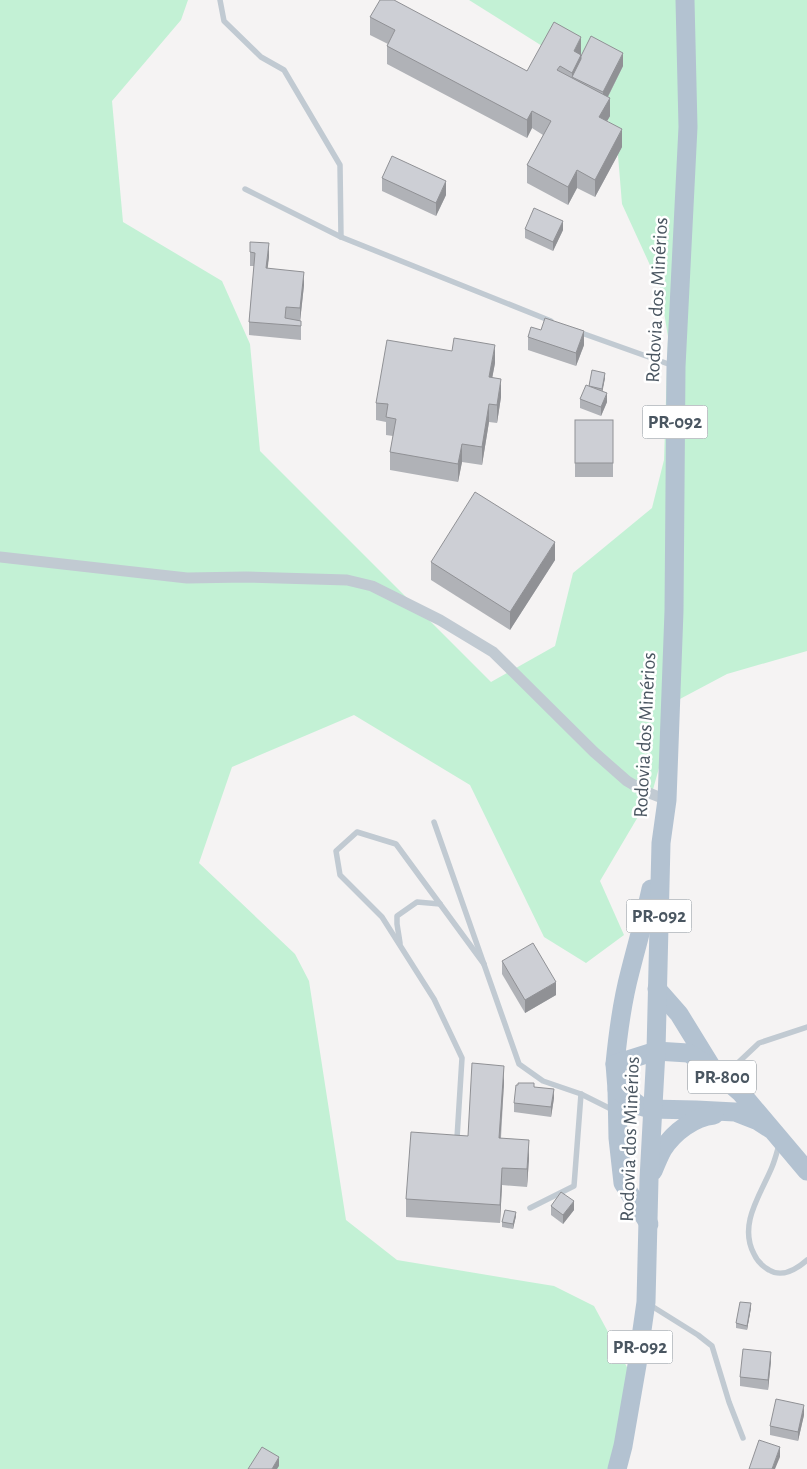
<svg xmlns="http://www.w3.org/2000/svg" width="807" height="1469" font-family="'Alegreya Sans',sans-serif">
  <rect width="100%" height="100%" fill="#f5f3f3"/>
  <path fill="#c3f1d5" d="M 0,0 L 188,0 L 181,20 L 112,101 L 123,222 L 222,281 L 250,344 L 260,451 L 491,682 L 555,646 L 573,573 L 652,508 L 664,460 L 668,337 L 660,287 L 622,204 L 616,131 L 558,56 L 469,0 L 807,0 L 807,651 L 727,674 L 678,700 L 652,793 L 600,881 L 624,935 L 586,963 L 544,937 L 470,785 L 354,715 L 232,767 L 199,863 L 295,954 L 309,981 L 346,1220 L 397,1260 L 554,1286 L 594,1306 L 628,1369 L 613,1469 L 0,1469 Z"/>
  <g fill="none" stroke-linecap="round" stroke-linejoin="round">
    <g stroke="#c1cad2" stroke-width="5.5">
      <path d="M 220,0 L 224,21 L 261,57 L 284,70 L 340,165 L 341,237"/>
      <path d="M 245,189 L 341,237 L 551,321"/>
      <path d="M 576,331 L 674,366"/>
      <path d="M 434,822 L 519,1064 L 543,1081 L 581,1094 L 613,1110"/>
      <path d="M 400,943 L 397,924 L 397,916 L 417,902 L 440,904"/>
      <path d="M 725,1075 L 759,1043 L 807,1027"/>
      <path d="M 457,1138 L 462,1058 L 434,999 L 382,917 L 340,875 L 336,851 L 357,832 L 396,844 L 484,964"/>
      <path d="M 779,1145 C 777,1152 775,1160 772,1167 C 761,1194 738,1224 754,1254 C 757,1261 762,1266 769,1270 C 782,1278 797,1269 807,1260"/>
      <path d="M 530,1208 L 574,1186 L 581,1094"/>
      <path d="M 650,1305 L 698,1335 L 712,1346 L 729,1402 L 743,1438"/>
    </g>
    <path stroke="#c1cad2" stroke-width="11" d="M 0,557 L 187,578 L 246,577 L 347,580 L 372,586 L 440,620 L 493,652 L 594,752 L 627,781 L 644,791 L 667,800"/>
    <g stroke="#b3c2d1" stroke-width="19">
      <path d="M 657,989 L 679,1014 L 711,1066"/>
      <path d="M 615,1064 C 618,1033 622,1002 630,972 C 637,944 645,917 651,889"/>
      <path d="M 617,1089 L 618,1138 L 623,1183 L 649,1224"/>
      <path d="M 772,1130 L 758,1121 L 735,1112 L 696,1110 L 650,1109 L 640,1106 L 617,1089 L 615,1064 L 656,1051 L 688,1053 L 711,1067 L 741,1093 L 807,1171"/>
      <path d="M 653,1171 C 656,1164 659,1156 663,1149 C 674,1132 694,1117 714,1115"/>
      <path d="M 617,1469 L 623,1446 L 637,1365 L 646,1302 L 649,1179 L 656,1051 L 661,843 L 667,800 L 674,611 L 676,367 L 688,127 L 685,0"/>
    </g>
  </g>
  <g fill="#b0b2b7">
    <path d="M 370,17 L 527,71 L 581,55 L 623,66 L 608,97 L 610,116 L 607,121 L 622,147 L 595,197 L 577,188 L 568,205 L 527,183 L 527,165 L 543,135 L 532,128 L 527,138 L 387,64 L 387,46 L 388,44 L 370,35 Z"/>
    <path d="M 382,178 L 446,195 L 436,216 L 382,191 Z"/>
    <path d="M 525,229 L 563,230 L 553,251 L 525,238 Z"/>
    <path d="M 250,242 L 269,257 L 267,268 L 304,285 L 300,321 L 301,321 L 301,340 L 249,335 L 249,322 L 254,266 L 250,266 Z"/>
    <path d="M 541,330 L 584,345 L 576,366 L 528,350 L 528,337 Z"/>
    <path d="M 495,363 L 492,378 L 501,397 L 497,423 L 489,422 L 482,465 L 462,462 L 458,482 L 390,470 L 390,452 L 393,436 L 386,435 L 386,422 L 376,420 L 376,403 Z"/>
    <path d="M 605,378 L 602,391 L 607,402 L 601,416 L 580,408 L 580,399 L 589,386 Z"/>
    <rect x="575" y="420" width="38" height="57"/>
    <path d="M 555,560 L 510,630 L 431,580 L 431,562 Z"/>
    <path d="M 502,961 L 556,995 L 525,1013 L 502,974 Z"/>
    <path d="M 504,1083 L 501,1138 L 529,1158 L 527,1187 L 502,1185 L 500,1223 L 406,1217 L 406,1199 L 468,1136 Z"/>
    <path d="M 534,1087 L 554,1098 L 551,1117 L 514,1112 L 514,1103 Z"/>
    <path d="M 551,1206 L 574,1210 L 563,1224 L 551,1215 Z"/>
    <path d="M 516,1216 L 513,1229 L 502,1227 L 502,1222 Z"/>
    <path d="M 751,1308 L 747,1330 L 736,1328 L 736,1323 Z"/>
    <path d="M 771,1361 L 768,1390 L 740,1386 L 740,1377 Z"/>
    <path d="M 804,1415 L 798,1441 L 770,1435 L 770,1426 Z"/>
  </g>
  <g fill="#909195">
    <path d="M 581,37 L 581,55 L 574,69 L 574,51 Z"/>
    <path d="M 623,53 L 623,66 L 603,106 L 603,92 Z"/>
    <path d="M 581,55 L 581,73 L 572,77 L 572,91 L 572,73 Z"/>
    <path d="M 610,98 L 610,116 L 599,135 L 599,117 Z"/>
    <path d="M 532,111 L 532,128 L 527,138 L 527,120 Z"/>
    <path d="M 622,129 L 622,147 L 595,197 L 595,180 Z"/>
    <path d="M 577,170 L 577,188 L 568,205 L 568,187 Z"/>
    <path d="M 446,181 L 446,195 L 436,216 L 436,203 Z"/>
    <path d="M 563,221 L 563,230 L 553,251 L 553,242 Z"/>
    <path d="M 269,243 L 269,257 L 266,282 L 266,268 Z"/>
    <path d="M 304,272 L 304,285 L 300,322 L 300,308 Z"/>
    <path d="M 584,331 L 584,345 L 576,366 L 576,353 Z"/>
    <path d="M 495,345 L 495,363 L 489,395 L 489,377 Z"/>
    <path d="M 605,373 L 605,378 L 602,394 L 602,389 Z"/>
    <path d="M 501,379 L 501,397 L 497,423 L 497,405 Z"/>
    <path d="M 607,393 L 607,402 L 601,416 L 601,407 Z"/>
    <path d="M 489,404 L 489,422 L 482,465 L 482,447 Z"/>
    <path d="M 462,444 L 462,462 L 458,482 L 458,464 Z"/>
    <path d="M 555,542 L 555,560 L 510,630 L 510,612 Z"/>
    <path d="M 556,982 L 556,995 L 525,1013 L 525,1000 Z"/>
    <path d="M 504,1066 L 504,1083 L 499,1156 L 499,1138 Z"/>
    <path d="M 554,1089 L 554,1098 L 551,1117 L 551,1107 Z"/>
    <path d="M 529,1140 L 529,1158 L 527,1187 L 527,1169 Z"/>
    <path d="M 502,1168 L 502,1185 L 500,1223 L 500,1205 Z"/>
    <path d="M 574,1201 L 574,1210 L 563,1224 L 563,1215 Z"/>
    <path d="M 516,1212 L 516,1216 L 513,1229 L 513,1224 Z"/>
    <path d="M 751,1303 L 751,1308 L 747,1330 L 747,1326 Z"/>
    <path d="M 771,1352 L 771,1361 L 768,1390 L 768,1380 Z"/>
    <path d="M 804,1405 L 804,1415 L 798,1441 L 798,1432 Z"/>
    <path d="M 780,1447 L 780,1457 L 775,1469 L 772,1469 Z"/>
    <path d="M 279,1457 L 279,1466 L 277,1469 L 272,1469 Z"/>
  </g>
  <g fill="#cdcfd5" stroke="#909195">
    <path d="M 380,0 L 394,0 L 527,71 L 554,22 L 581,37 L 574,51 L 581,55 L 572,73 L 560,66 L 557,70 L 610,98 L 599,117 L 622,129 L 595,180 L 577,170 L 568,187 L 527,165 L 551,121 L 532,111 L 527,120 L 387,46 L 395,30 L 370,17 Z"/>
    <path d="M 591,36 L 623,53 L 603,92 L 572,77 L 581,59 L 581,55 L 581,56 Z"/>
    <path d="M 392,156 L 446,181 L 436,203 L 382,178 Z"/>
    <path d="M 534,208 L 563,221 L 553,242 L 525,229 Z"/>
    <path d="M 250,242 L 269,243 L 266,268 L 304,272 L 300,308 L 286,307 L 285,318 L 301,321 L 301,326 L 249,322 L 255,253 L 250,252 Z"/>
    <path d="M 545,318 L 584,331 L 576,353 L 528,337 L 531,327 L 541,330 Z"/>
    <path d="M 454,338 L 495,345 L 489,377 L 501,379 L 497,405 L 489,404 L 482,447 L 462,444 L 458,464 L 390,452 L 396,419 L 386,417 L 388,404 L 376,403 L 387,340 L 452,351 Z"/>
    <path d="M 592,370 L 605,373 L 602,389 L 589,386 Z"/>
    <path d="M 586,385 L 607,393 L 601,407 L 580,399 Z"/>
    <rect x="575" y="420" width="38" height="43"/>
    <path d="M 475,492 L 555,542 L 510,612 L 431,562 Z"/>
    <path d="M 533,943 L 556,982 L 525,1000 L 502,961 Z"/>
    <path d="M 472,1063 L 504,1066 L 499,1138 L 529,1140 L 527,1169 L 502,1168 L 500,1205 L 406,1199 L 411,1132 L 468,1136 Z"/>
    <path d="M 518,1083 L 534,1083 L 534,1087 L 554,1089 L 551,1107 L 514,1103 L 516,1085 L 518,1085 Z"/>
    <path d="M 561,1192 L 574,1201 L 563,1215 L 551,1206 Z"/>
    <path d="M 505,1210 L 516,1212 L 513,1224 L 502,1222 Z"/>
    <path d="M 740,1302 L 751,1303 L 747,1326 L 736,1323 Z"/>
    <path d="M 743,1349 L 771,1352 L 768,1380 L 740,1377 Z"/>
    <path d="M 776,1399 L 804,1405 L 798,1432 L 770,1426 Z"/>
    <path d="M 759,1440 L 780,1447 L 772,1469 L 749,1469 Z"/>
    <path d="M 262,1447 L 279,1457 L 272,1469 L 248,1469 Z"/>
  </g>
  <g text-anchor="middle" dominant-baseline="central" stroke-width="5" stroke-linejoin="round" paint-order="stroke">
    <g fill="#fff" stroke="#808990" stroke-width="1">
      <rect x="642.5" y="405.5" width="65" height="33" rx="4"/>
      <rect x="626.5" y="899.5" width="65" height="33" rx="4"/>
      <rect x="688" y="1060.5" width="68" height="33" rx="4"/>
      <rect x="607.5" y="1330.5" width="65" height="33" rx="4"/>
    </g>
    <g font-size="19" font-weight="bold" fill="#4a5661">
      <text x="675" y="422">PR-092</text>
      <text x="659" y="916">PR-092</text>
      <text x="722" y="1077">PR-800</text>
      <text x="640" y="1347">PR-092</text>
    </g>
    <g font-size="20" fill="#4a5661" stroke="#fff">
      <text transform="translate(657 300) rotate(-87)">Rodovia dos Minérios</text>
      <text transform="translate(645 735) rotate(-87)">Rodovia dos Minérios</text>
      <text transform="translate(630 1139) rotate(-88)">Rodovia dos Minérios</text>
    </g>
  </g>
</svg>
